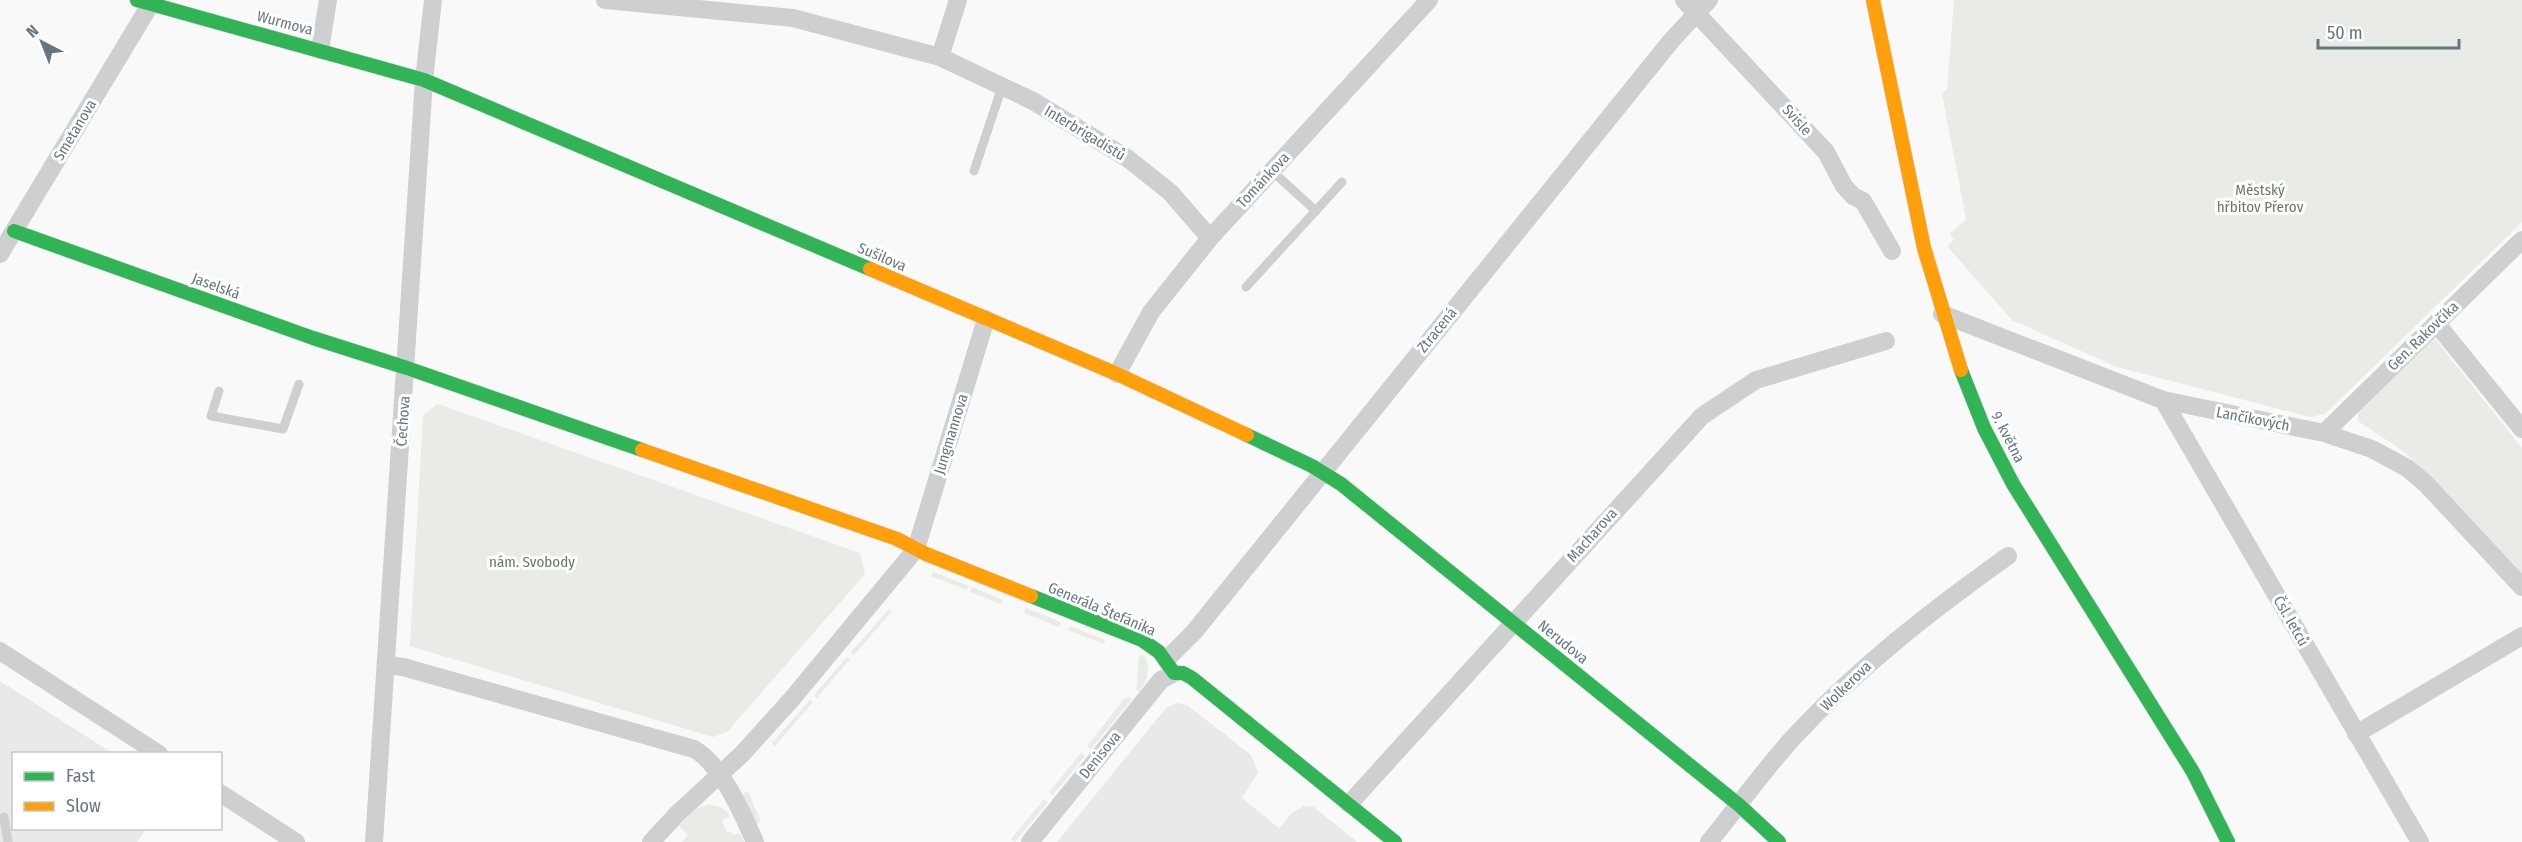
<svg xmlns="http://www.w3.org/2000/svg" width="2522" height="842" font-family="'Fira Sans Condensed',sans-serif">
  <rect width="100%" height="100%" fill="#f9f9f9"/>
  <g fill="#e8e9e9">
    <path d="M 0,681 L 112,753 L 14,754 L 14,828 L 146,829 L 137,842 L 0,842 Z"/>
    <path d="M 1176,703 L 1187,705 L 1251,755 L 1258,773 L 1242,798 L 1279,828 L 1292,813 L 1304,806 L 1314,807 L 1357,842 L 1057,842 L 1166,708 Z"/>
  </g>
  <g fill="#e8ebe6">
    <path d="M 1954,0 L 2522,0 L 2522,222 L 2325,414 L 2310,417 L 2117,367 L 2012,320 L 1947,246 L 1954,240 L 1950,234 L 1966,219 L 1942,94 L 1947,89 Z"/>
    <path d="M 2432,335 L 2522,448 L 2522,578 L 2406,453 L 2358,421 L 2358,410 Z"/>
    <path d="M 438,404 L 860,553 L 865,574 L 727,732 L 713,737 L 410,646 L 423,415 Z"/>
    <path d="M 933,572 L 969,586 L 967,590 L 931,576 Z"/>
    <path d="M 972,587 L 1003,600 L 1001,604 L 970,592 Z"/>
    <path d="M 1026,608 L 1061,622 L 1059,627 L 1024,613 Z"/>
    <path d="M 889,609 L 892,611 L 854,655 L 851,652 Z"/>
    <path d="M 1070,626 L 1105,640 L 1104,644 L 1068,630 Z"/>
    <path d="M 1141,653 C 1153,665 1148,680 1139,692 L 1136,689 C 1139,677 1136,664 1141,653 Z"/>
    <path d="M 847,657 L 850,659 L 817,698 L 814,695 Z"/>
    <path d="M 1129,697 L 1132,699 L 1091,749 L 1087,746 L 1124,699 Z"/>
    <path d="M 810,700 L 813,702 L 775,746 L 772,743 Z"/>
    <path d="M 1081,753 L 1085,756 L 1053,795 L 1049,792 Z"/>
    <path d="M 748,791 L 761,822 L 756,824 L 743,793 Z"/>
    <path d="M 1044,799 L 1048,802 L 1015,842 L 1011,839 Z"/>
    <path d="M 706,805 C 716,805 724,807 730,816 L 722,821 L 727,832 L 730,831 L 733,835 L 740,833 L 744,842 L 682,842 L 688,835 L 679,826 L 694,810 Z"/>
  </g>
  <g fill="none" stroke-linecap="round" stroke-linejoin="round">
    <defs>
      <g id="fast">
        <path d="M 137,0 L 424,80 L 870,269"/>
        <path d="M 14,231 L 313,338 L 407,368 L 642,450"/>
        <path d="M 1961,370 L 1984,428 L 2013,484 L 2193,772 L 2228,842"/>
        <path d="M 1247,435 L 1312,466 L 1341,484 L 1739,805 L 1779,842"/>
        <path d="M 1031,596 L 1142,640 L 1159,652 L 1174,673 L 1183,673 L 1192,678 L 1395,842"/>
      </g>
      <g id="slow">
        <path d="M 1873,0 L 1924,248 L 1961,370"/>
        <path d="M 870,269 L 1117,374 L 1247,435"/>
        <path d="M 642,450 L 897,539 L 926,554 L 1031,596"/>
      </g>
    </defs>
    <use href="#fast" stroke="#d5d6d7" stroke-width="15"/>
    <use href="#slow" stroke="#d5d6d7" stroke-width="15"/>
    <g stroke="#cecfd0" stroke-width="9">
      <path d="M 974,171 L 1002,87"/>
      <path d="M 1272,171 L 1316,211"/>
      <path d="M 1246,287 L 1342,182"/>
      <path d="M 219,391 L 211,416 L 283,429 L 299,384"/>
      <path d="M 4,817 L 8,842"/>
    </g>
    <g stroke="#cecfd0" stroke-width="18">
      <path d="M 605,0 L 793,18 L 940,57 L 1033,101 L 1127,158 L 1170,192 L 1210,238"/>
      <path d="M 1684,0 L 1826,152 L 1844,186 L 1853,196 L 1863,201 L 1892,251"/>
      <path d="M 320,50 L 328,0"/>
      <path d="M 940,57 L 958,0"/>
      <path d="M 0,254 L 150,5"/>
      <path d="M 1942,314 L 2163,400 L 2324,433 L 2372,449 L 2407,468 L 2426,484 L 2522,587"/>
      <path d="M 2436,323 L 2522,429"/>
      <path d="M 1117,374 L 1151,312 L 1210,238 L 1429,0"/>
      <path d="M 2163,400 L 2420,842"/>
      <path d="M 2324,433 L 2522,240"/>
      <path d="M 0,651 L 159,754"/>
      <path d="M 1166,660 L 1194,632 L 1671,41 L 1709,0"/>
      <path d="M 386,665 L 403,667 L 694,749 C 721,764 743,814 755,842"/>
      <path d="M 2356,734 L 2522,636"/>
      <path d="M 220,793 L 296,842"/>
      <path d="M 1349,804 L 1702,416 L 1756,380 L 1886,341"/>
      <path d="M 374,842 L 424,80 L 433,0"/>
      <path d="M 651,842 L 677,814 L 742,754 L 791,700 L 916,549 L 986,319"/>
      <path d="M 1030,842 L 1161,680 L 1174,673"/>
      <path d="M 1709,842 C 1737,808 1763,771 1792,739 C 1857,668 1931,611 2008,556"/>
    </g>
    <use href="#fast" stroke="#30b455" stroke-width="14"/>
    <use href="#slow" stroke="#ff9f0a" stroke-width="14"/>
  </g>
  <g text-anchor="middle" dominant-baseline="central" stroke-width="6" stroke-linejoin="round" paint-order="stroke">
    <g font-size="15" fill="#657683" stroke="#fff">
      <text transform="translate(285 23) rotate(15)">Wurmova</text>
      <text transform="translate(1797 120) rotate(48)">Svisle</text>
      <text transform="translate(75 130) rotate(-59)">Smetanova</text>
      <text transform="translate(1085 133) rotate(31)">Interbrigadistů</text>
      <text transform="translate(1263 180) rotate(-47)">Tománkova</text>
      <text transform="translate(882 257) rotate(23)">Sušilova</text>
      <text transform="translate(216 286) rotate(20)">Jaselská</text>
      <text transform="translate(1437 330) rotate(-51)">Ztracená</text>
      <text transform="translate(2423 336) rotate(-44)">Gen. Rakovčíka</text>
      <text transform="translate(2253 419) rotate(11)">Lančíkových</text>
      <text transform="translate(403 421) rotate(-86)">Čechova</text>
      <text transform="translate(951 434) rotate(-73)">Jungmannova</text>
      <text transform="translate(2008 437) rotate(63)">9. května</text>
      <text transform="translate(1592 535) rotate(-48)">Macharova</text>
      <text transform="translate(1102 609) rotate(23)">Generála Štefánika</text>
      <text transform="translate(2291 621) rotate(60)">Čsl. letců</text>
      <text transform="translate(1563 642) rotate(39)">Nerudova</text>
      <text transform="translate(1846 686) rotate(-44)">Wolkerova</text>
      <text transform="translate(1100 755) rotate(-51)">Denisova</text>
    </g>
    <g font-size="15" fill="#687a64" stroke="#fff">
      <text x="2260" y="190">Městský<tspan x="2260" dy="17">hřbitov Přerov</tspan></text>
      <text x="532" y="562">nám. Svobody</text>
    </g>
  </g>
  <rect x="12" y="752" width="210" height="78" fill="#ffffff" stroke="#c1c8cd" stroke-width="1.5"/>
  <rect x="24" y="772" width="30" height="9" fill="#30b455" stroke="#c1c8cd" stroke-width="1.5"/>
  <text x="66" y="782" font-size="18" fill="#657683">Fast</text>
  <rect x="24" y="802" width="30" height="9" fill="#ff9f0a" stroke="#c1c8cd" stroke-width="1.5"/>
  <text x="66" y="812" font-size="18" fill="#657683">Slow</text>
  <g transform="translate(42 42) rotate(318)" stroke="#ffffff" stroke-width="4.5" paint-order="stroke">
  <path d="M0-4.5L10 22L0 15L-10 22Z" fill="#657683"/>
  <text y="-9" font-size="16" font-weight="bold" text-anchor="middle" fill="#657683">N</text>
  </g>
  <path d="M2318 39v9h141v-9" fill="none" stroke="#657683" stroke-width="3"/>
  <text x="2327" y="39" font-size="18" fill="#657683" stroke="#ffffff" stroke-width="4.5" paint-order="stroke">50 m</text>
</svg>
